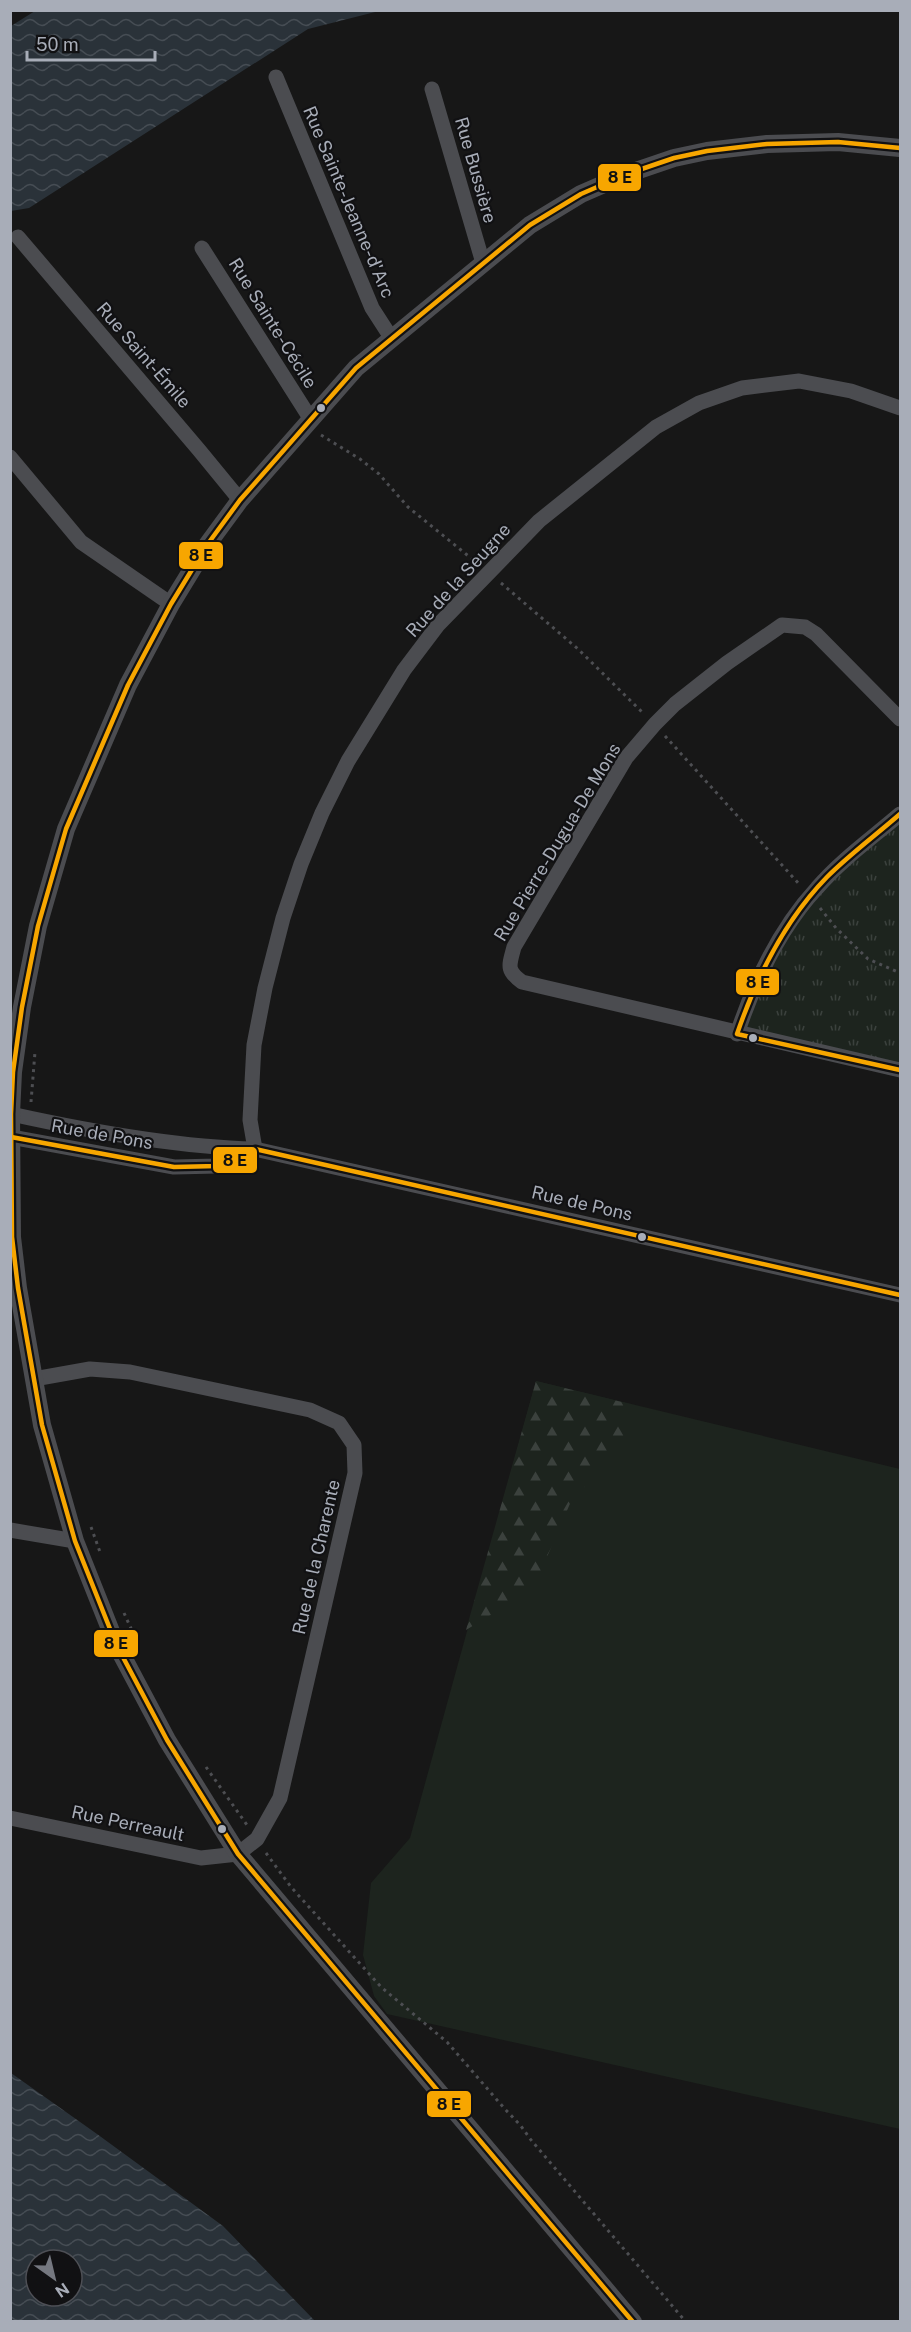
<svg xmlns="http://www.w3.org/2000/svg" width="911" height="2332" font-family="'Public Sans',sans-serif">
  <defs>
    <pattern id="forest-firs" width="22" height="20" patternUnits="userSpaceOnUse" patternTransform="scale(1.5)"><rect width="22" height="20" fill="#1d241e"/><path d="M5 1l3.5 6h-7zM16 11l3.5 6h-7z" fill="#3b413d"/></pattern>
    <pattern id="park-tufts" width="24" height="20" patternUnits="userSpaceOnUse" patternTransform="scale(1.5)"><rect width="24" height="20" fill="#1d241e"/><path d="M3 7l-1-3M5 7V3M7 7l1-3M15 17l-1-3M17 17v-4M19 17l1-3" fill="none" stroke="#3b413d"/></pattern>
    <pattern id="water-waves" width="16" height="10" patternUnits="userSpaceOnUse" patternTransform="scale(1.5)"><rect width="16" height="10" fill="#2a3239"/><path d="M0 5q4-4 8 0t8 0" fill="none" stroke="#464d54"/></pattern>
  </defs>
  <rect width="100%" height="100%" fill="#171717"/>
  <path fill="#1d241e" d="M 536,1381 L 900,1469 L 900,2129 L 387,2014 L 374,1996 L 363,1955 L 371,1883 L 410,1838 Z"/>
  <path fill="url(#forest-firs)" d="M 536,1381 L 630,1404 L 623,1440 L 606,1466 L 572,1499 L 540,1573 L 507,1605 L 466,1630 Z"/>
  <path fill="url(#park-tufts)" d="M 900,814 L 900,1070 L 737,1034 L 810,896 Z"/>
  <g fill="url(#water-waves)" fill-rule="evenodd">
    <path d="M 35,11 L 35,10 L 379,11 L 308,29 L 29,208 L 11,211 L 11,26 Z"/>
    <path d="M 11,2073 L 97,2134 L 223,2226 L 315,2321 L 11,2321 ZM 36,2260 L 72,2260 L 72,2296 L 36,2296 Z"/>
  </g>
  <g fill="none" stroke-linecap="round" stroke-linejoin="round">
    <g stroke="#4d4e52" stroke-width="3" stroke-dasharray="3 4.5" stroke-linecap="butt">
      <path d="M 321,435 L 360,459 L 379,474 L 408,507 L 477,563"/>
      <path d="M 501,583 L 578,649 L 644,714"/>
      <path d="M 665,736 L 800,885"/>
      <path d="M 820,908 L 836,928 L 868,959 L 900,973"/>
      <path d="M 31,1102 L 35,1052"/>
      <path d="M 91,1527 L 100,1552"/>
      <path d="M 124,1613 L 139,1646"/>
      <path d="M 206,1767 L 247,1825"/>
      <path d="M 266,1853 L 291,1887 L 381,1987 L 447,2042 L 504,2108 L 521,2126 L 531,2140 L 686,2322"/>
    </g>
    <g stroke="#4b4c50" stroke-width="15">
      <path d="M 276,77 L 372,308 L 392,339"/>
      <path d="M 432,89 L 483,263"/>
      <path d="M 18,237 L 199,450 L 240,500"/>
      <path d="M 202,248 L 310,418"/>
      <path d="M 10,457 L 81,542 L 171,604"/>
      <path d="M 900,719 L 816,634 L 805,627 L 782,625 L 727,663 L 675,704 L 655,724 L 626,758 L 514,947 C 509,966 506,970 522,982 L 900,1070"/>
      <path d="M 737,1034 C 754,983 780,928 817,888 C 841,860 872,838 900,814"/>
      <path d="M 11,1114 C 88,1131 176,1147 255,1149 L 900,1295"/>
      <path d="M 11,1137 L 174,1167 L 217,1166 L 238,1159 L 255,1149"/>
      <path d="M 255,1149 L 250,1120 L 254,1045 L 265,988 L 283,918 L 301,864 L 322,813 L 348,761 L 404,670 L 438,625 L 539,521 L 656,427 L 699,403 L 742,388 L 799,381 L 851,391 L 900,408"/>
      <path d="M 10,1530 L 75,1541"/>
      <path d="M 10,1818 L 201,1858 L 238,1854 L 257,1839 L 280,1798 L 355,1473 L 354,1445 L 339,1423 L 310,1410 L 130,1372 L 90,1369 L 34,1379"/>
    </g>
    <path stroke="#4b4c50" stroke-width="18" d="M 633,2322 L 238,1854 L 167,1740 L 116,1644 L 75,1541 L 42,1425 L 18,1288 L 12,1237 L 11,1114 L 13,1072 L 22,1007 L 38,926 L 66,829 L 128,685 L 171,604 L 207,545 L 240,500 L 356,368 L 530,225 L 581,194 L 627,174 L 674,158 L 707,151 L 767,144 L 838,142 L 900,148"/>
    <defs>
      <g id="bus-1">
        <path d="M 900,814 C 876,835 850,854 827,877 C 784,921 757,976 737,1034 L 900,1070"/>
        <path d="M 11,1137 L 174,1167 L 217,1166 L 238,1159 L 255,1149 L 900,1295"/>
        <path d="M 633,2322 L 238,1854 L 167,1740 L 116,1644 L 75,1541 L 42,1425 L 18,1288 L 12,1237 L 11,1114 L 13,1072 L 22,1007 L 38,926 L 66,829 L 128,685 L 171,604 L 207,545 L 240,500 L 356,368 L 530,225 L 581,194 L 627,174 L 674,158 L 707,151 L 767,144 L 838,142 L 900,148"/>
      </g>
    </defs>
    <use href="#bus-1" stroke="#111113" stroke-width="9"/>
    <use href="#bus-1" stroke="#f7a600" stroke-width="4.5"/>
  </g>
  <g fill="#a8adb8" stroke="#111113" stroke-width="2">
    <circle cx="321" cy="408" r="5"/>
    <circle cx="753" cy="1038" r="5"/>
    <circle cx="642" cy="1237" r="5"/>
    <circle cx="222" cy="1829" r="5"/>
  </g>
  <g text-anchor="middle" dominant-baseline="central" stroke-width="4.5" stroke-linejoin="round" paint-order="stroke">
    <g font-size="18" fill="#a8adb8" stroke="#111113">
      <text transform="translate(476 170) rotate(74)">Rue Bussière</text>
      <text transform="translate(349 202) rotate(67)">Rue Sainte-Jeanne-d'Arc</text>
      <text transform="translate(273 323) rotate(58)">Rue Sainte-Cécile</text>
      <text transform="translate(144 355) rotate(49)">Rue Saint-Émile</text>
      <text transform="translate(458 580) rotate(-48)">Rue de la Seugne</text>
      <text transform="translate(557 842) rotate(-59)">Rue Pierre-Dugua-De Mons</text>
      <text transform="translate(102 1134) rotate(10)">Rue de Pons</text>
      <text transform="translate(582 1203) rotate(13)">Rue de Pons</text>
      <text transform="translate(316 1557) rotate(-77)">Rue de la Charente</text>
      <text transform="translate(128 1823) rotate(12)">Rue Perreault</text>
    </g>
  </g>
  <g stroke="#111113" stroke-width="2">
    <rect x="597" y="163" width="45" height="29" rx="6" fill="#f7a600"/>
    <rect x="178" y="541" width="46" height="29" rx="6" fill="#f7a600"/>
    <rect x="735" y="968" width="45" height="28" rx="6" fill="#f7a600"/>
    <rect x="212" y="1146" width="46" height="28" rx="6" fill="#f7a600"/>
    <rect x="93" y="1629" width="46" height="29" rx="6" fill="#f7a600"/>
    <rect x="426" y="2090" width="46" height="28" rx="6" fill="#f7a600"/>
  </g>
  <g font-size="16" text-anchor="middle" font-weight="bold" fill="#111">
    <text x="620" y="183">8 E</text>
    <text x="201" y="561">8 E</text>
    <text x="758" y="988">8 E</text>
    <text x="235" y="1166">8 E</text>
    <text x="116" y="1649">8 E</text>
    <text x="449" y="2110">8 E</text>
  </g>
  <rect width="911" height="2332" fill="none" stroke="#a8adb8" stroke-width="24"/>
  <g transform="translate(54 2278) rotate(146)"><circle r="28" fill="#111113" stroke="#4d4f55" stroke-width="1.5"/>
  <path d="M0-4.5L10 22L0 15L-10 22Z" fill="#757880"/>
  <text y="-9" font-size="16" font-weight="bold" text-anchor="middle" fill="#a8adb8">N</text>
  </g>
  <path d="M27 51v9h128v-9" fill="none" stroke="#a8adb8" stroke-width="3"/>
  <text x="36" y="51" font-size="18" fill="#a8adb8" stroke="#111113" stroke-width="4.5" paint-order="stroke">50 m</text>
</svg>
